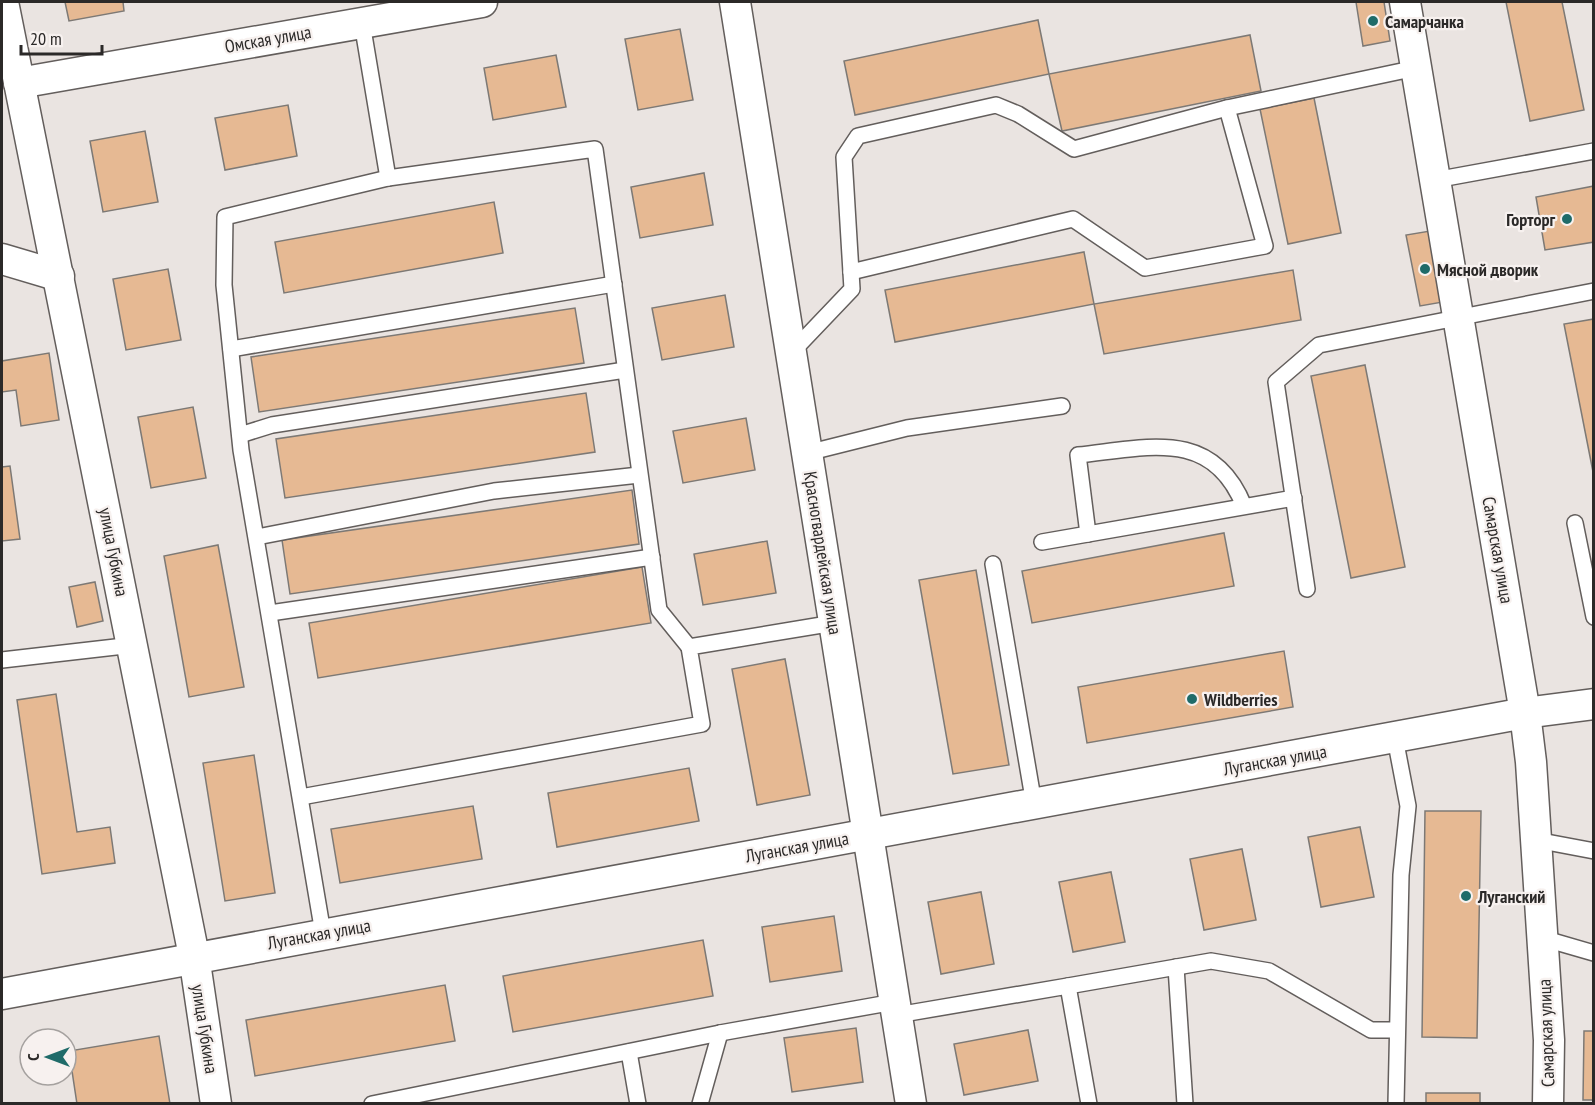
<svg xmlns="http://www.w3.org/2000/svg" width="1595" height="1105" font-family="'PT Sans Narrow',sans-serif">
  <rect width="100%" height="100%" fill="#eae4e1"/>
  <g fill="#e6b993" stroke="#7d7975" stroke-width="1.5">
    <path d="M 65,2 L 123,2 L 124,11 L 69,21 Z"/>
    <path d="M 1356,2 L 1384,2 L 1390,41 L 1363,46 Z"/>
    <path d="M 1506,2 L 1562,2 L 1584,110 L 1530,121 Z"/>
    <path d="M 1038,20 L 1049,74 L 855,115 L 844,61 Z"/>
    <path d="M 680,29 L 693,100 L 638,110 L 625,39 Z"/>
    <path d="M 1250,35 L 1261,91 L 1062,131 L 1049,74 Z"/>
    <path d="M 556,55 L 566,107 L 493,120 L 484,68 Z"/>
    <path d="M 1314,98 L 1341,233 L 1288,244 L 1260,109 Z"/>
    <path d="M 288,105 L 297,156 L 225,170 L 215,118 Z"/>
    <path d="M 145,131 L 158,202 L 103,212 L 90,141 Z"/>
    <path d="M 704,173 L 713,225 L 640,238 L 631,187 Z"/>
    <path d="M 1594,186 L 1594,242 L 1545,250 L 1536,197 Z"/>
    <path d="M 494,202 L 503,253 L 284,293 L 275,242 Z"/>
    <path d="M 1430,231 L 1443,302 L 1420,306 L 1406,235 Z"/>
    <path d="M 1084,252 L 1094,304 L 895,342 L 885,290 Z"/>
    <path d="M 168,269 L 181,340 L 126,350 L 113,279 Z"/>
    <path d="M 1293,270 L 1301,320 L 1104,354 L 1094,304 Z"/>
    <path d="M 725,295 L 734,347 L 662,360 L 652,308 Z"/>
    <path d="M 575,308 L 584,363 L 259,412 L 251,357 Z"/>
    <path d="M 1594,319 L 1594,477 L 1564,324 Z"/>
    <path d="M 49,353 L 59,420 L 21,426 L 16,390 L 2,392 L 2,361 Z"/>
    <path d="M 1365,365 L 1405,567 L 1351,578 L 1311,376 Z"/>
    <path d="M 586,393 L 595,452 L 285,498 L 276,439 Z"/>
    <path d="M 193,407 L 206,478 L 151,488 L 138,417 Z"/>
    <path d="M 746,418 L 755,470 L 683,483 L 673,431 Z"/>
    <path d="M 10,466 L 20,539 L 2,541 L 2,467 Z"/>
    <path d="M 632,490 L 639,544 L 290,594 L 282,540 Z"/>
    <path d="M 1224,533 L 1234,586 L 1032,623 L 1022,571 Z"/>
    <path d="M 767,541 L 776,593 L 703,605 L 694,554 Z"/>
    <path d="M 218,545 L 244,687 L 189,697 L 164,556 Z"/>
    <path d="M 642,567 L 651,623 L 318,678 L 309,623 Z"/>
    <path d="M 976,570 L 1009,765 L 953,774 L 919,580 Z"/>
    <path d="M 95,582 L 103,621 L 77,627 L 69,587 Z"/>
    <path d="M 1284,651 L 1293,707 L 1087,743 L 1078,687 Z"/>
    <path d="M 785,659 L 810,795 L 757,805 L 732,669 Z"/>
    <path d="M 56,694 L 77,832 L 110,827 L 115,863 L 42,874 L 17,700 Z"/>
    <path d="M 254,755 L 275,893 L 225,901 L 203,763 Z"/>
    <path d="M 689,768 L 699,821 L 557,847 L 548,793 Z"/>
    <path d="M 473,806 L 482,859 L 340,883 L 331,829 Z"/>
    <path d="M 1425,811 L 1481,811 L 1477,1038 L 1422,1037 Z"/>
    <path d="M 1360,827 L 1374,897 L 1321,907 L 1308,837 Z"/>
    <path d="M 1242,849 L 1256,920 L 1204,930 L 1190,859 Z"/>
    <path d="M 1111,872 L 1125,942 L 1073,952 L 1059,882 Z"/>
    <path d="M 981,892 L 994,964 L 941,974 L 928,902 Z"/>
    <path d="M 834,916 L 842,971 L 770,982 L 762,927 Z"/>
    <path d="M 703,940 L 713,996 L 513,1032 L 503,976 Z"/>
    <path d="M 445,985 L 455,1041 L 255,1076 L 246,1020 Z"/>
    <path d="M 856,1028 L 863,1082 L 792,1092 L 784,1038 Z"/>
    <path d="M 1028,1030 L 1038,1081 L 964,1095 L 954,1044 Z"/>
    <path d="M 1584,1031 L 1594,1031 L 1594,1100 L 1583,1100 Z"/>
    <path d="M 159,1036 L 170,1104 L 77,1104 L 69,1051 Z"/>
    <rect x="1426" y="1093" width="54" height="11"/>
  </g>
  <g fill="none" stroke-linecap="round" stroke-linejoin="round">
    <defs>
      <g id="lane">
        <path d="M 362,23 L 388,178"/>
        <path d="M 1435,180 L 1594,151"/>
        <path d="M 851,272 L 1073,219 L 1145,268 L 1265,246 L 1227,108"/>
        <path d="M 231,349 L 614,284"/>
        <path d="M 791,353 L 852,289 L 844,157 L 858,136 L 996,105 L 1018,114 L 1074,149 L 1227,108 L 1416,68"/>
        <path d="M 240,435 L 272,425 L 625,370"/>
        <path d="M 807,453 L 907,428 L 1062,406"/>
        <path d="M 1575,523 L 1594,617"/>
        <path d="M 1088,534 L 1078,455 C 1146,448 1212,427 1244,506"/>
        <path d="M 257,537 L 494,491 L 639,475"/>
        <path d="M 1042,542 L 1294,498"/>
        <path d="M 993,564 L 1034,804"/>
        <path d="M 1307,589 L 1276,382 L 1319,345 L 1594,291"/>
        <path d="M 270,613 L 652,557"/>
        <path d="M 2,660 L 133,645"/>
        <path d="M 1395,738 L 1408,806 L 1401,875 L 1396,1104"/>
        <path d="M 301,797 L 702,724 L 689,647 L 834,623"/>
        <path d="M 1536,840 L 1594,851"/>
        <path d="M 323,933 L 241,450 L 224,285 L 225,217 L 388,178 L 595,149 L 659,610 L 689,647"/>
        <path d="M 1542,938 L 1594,953"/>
        <path d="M 1176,967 L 1185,1104"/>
        <path d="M 1068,986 L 1211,961 L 1269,971 L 1371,1030 L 1397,1030"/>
        <path d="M 897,1015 L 1068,986 L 1089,1104"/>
        <path d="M 629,1052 L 638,1104"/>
        <path d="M 372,1104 L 720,1033 L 894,1002"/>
        <path d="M 700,1104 L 720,1033"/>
      </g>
      <g id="street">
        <path d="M 3,2 L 194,956 L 216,1104"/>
        <path d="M 735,2 L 911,1104"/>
        <path d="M 1405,2 L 1525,713 L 1531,762 L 1549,1040 L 1548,1104"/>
        <path d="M 19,83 L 482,2"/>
        <path d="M 2,259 L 59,276"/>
        <path d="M 2,994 L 1525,713 L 1594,704"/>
      </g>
    </defs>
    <use href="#lane" stroke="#635e5c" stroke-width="18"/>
    <use href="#street" stroke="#635e5c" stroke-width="33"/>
    <use href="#lane" stroke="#fff" stroke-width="15"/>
    <use href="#street" stroke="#fff" stroke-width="30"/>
  </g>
  <g fill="#1f6b69" stroke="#f7f1ef" stroke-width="2">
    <circle cx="1373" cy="21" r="6"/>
    <circle cx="1567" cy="219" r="6"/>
    <circle cx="1425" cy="269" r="6"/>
    <circle cx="1192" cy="699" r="6"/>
    <circle cx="1466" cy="896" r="6"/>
  </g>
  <g text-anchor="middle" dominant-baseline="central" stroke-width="4.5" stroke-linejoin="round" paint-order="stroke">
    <g font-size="18" font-weight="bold" fill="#2b2928" stroke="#f7f1ef" text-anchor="start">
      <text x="1385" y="21">Самарчанка</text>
      <text x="1555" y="219" text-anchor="end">Горторг</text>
      <text x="1437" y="269">Мясной дворик</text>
      <text x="1204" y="699">Wildberries</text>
      <text x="1478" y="896">Луганский</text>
    </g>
    <g font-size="18" fill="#2b2928" stroke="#f7f1ef">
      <text transform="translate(268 39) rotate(-10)">Омская улица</text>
      <text transform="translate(1498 550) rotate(80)">Самарская улица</text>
      <text transform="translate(114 552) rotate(79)">улица Губкина</text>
      <text transform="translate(823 553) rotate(81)">Красногвардейская улица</text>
      <text transform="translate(1275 760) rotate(-10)">Луганская улица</text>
      <text transform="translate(797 847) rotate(-10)">Луганская улица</text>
      <text transform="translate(319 934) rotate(-10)">Луганская улица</text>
      <text transform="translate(205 1029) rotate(81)">улица Губкина</text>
      <text transform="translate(1546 1033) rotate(-92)">Самарская улица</text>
    </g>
  </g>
  <rect width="1595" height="1105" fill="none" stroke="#2b2928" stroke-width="6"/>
  <g transform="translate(48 1057) rotate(270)"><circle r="28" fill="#f7f1ef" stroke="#a5a19f" stroke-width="1.5"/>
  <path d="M0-4.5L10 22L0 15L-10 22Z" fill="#1f6b69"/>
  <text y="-9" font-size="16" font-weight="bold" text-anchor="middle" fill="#2b2928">С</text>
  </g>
  <path d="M21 45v9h81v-9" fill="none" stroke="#2b2928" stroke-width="3"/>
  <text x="30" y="45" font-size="18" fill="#2b2928" stroke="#f7f1ef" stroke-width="4.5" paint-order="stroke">20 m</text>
</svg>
